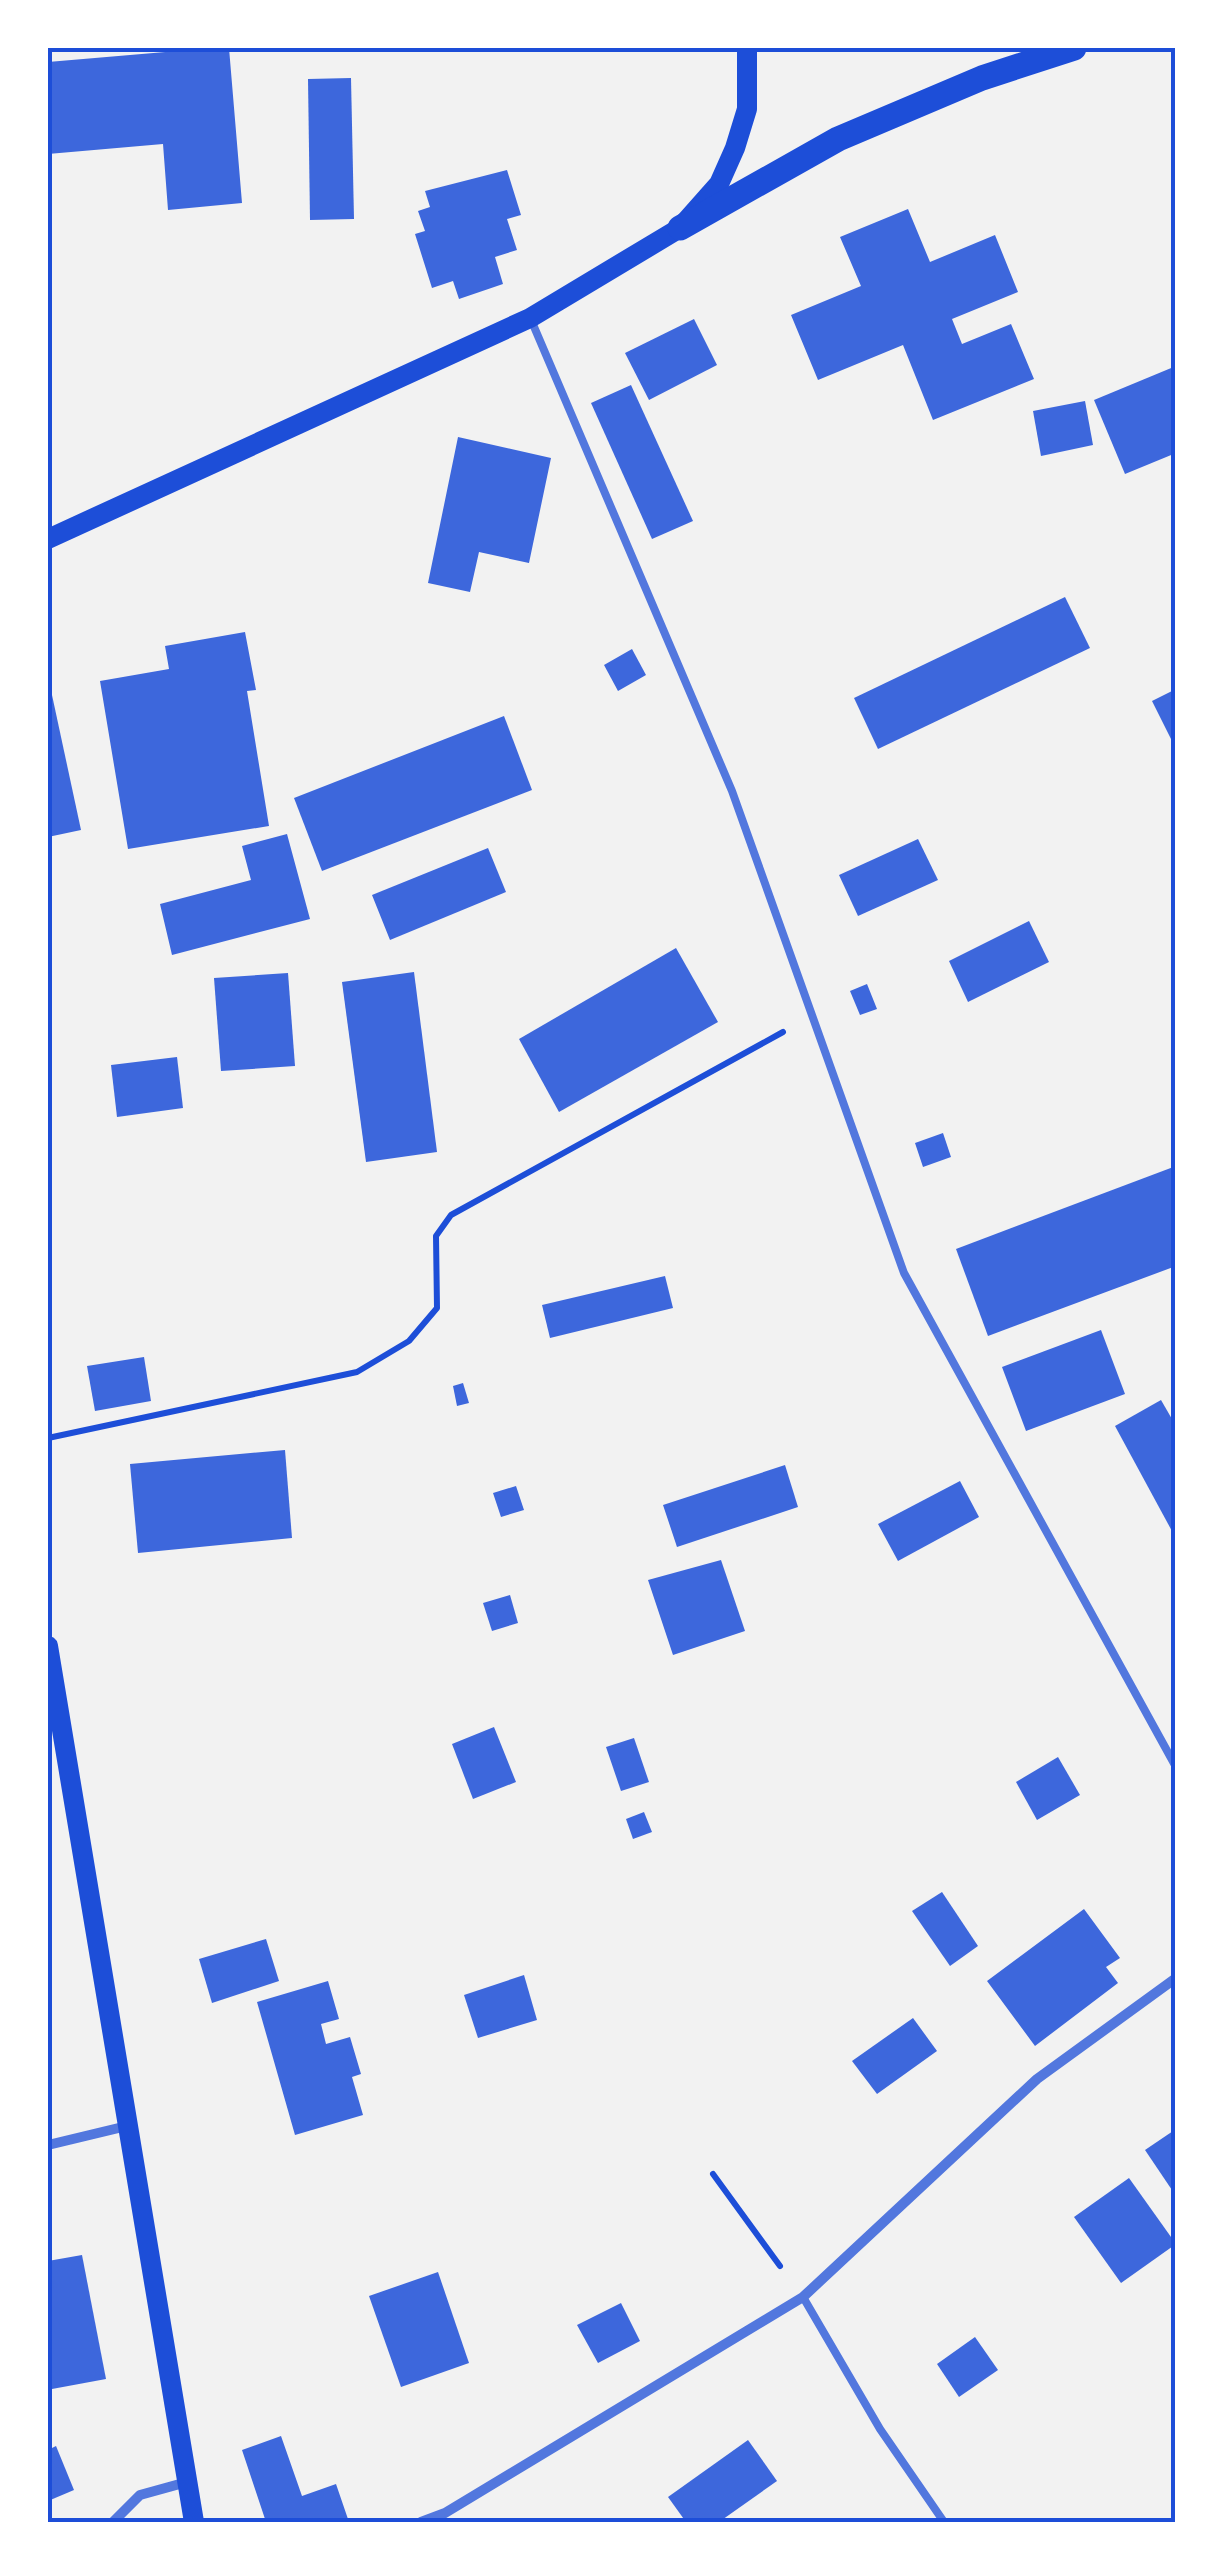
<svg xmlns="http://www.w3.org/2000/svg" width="1223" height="2570" font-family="'Open Sans',sans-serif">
  <rect width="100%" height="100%" fill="#f2f2f2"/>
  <g fill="#3d67dc">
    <path d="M 212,48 L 229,48 L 242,203 L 168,210 L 163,144 L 48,154 L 48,62 Z"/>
    <path d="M 351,78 L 354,219 L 310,220 L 308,79 Z"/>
    <path d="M 507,170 L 521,215 L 507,219 L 517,250 L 495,257 L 503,284 L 459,299 L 453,281 L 432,288 L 415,234 L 425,231 L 418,211 L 430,207 L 425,191 Z"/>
    <path d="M 908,209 L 930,262 L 995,235 L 1018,292 L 952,319 L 962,344 L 1011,324 L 1034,379 L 933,420 L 903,345 L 818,380 L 791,315 L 861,286 L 840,237 Z"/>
    <path d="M 694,319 L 717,365 L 649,400 L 625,353 Z"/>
    <path d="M 1176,366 L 1176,453 L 1125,474 L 1094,400 Z"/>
    <path d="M 631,385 L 693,521 L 652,539 L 591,403 Z"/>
    <path d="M 1085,401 L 1093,445 L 1041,456 L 1033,411 Z"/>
    <path d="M 458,437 L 551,458 L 529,563 L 479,552 L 470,592 L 428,583 Z"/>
    <path d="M 1065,597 L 1090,648 L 878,749 L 854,698 Z"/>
    <path d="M 245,632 L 256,690 L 247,691 L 269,826 L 128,849 L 100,681 L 169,669 L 165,646 Z"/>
    <path d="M 632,649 L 646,675 L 618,691 L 604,665 Z"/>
    <path d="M 1176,689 L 1176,749 L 1152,701 Z"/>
    <path d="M 52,695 L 81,830 L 48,837 L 48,696 Z"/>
    <path d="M 504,716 L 532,790 L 322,871 L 294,798 Z"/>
    <path d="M 287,834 L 310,919 L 172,955 L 160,904 L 251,880 L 242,846 Z"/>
    <path d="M 918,839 L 938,880 L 858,916 L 839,875 Z"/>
    <path d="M 488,848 L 506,892 L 390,940 L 372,895 Z"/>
    <path d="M 1029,921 L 1049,962 L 968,1002 L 949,961 Z"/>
    <path d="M 676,948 L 718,1022 L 559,1112 L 519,1039 Z"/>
    <path d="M 414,972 L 437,1152 L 366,1162 L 342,982 Z"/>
    <path d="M 288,973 L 295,1066 L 221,1071 L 214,978 Z"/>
    <path d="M 867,984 L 877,1009 L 860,1015 L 850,991 Z"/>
    <path d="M 177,1057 L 183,1108 L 117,1117 L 111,1065 Z"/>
    <path d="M 943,1133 L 951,1157 L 923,1167 L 915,1143 Z"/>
    <path d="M 1176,1166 L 1176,1266 L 988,1336 L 956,1249 Z"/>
    <path d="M 665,1276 L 673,1308 L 550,1338 L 542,1305 Z"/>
    <path d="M 1101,1330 L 1125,1394 L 1026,1431 L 1002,1367 Z"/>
    <path d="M 144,1357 L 151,1401 L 95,1411 L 87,1366 Z"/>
    <path d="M 463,1383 L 469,1403 L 457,1406 L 453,1386 Z"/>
    <path d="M 1161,1400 L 1176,1426 L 1176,1532 L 1173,1533 L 1115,1426 Z"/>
    <path d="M 285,1450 L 292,1538 L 138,1553 L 130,1464 Z"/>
    <path d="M 785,1465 L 798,1507 L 677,1547 L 663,1505 Z"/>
    <path d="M 960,1481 L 979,1517 L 898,1561 L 878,1524 Z"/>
    <path d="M 516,1486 L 524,1510 L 501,1517 L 493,1493 Z"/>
    <path d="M 721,1560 L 745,1631 L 673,1655 L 648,1580 Z"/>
    <path d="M 510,1595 L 518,1623 L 492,1631 L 483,1603 Z"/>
    <path d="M 494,1727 L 516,1782 L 473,1799 L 452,1744 Z"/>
    <path d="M 634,1738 L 649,1782 L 621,1791 L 606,1747 Z"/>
    <path d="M 1058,1757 L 1080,1795 L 1037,1820 L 1016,1782 Z"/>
    <path d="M 644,1812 L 652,1832 L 633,1839 L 626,1819 Z"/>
    <path d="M 942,1892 L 978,1946 L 950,1966 L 912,1911 Z"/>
    <path d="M 1084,1909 L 1120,1958 L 1106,1967 L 1118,1983 L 1035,2046 L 987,1981 Z"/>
    <path d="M 266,1939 L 279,1981 L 212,2003 L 199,1959 Z"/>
    <path d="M 524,1975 L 537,2020 L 478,2038 L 464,1995 Z"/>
    <path d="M 328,1981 L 339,2019 L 321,2024 L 326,2044 L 350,2037 L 361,2074 L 352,2077 L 363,2115 L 295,2135 L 257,2002 Z"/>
    <path d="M 913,2018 L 937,2051 L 877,2094 L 852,2061 Z"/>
    <path d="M 1176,2129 L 1176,2196 L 1145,2150 Z"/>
    <path d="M 1129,2178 L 1176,2244 L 1121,2283 L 1074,2217 Z"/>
    <path d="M 82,2255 L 106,2379 L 52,2389 L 48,2368 L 48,2261 Z"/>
    <path d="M 438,2272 L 469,2363 L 401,2387 L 369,2296 Z"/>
    <path d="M 621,2303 L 640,2341 L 598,2363 L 577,2325 Z"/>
    <path d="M 975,2337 L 998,2370 L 959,2397 L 937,2364 Z"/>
    <path d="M 281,2436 L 302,2496 L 336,2484 L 349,2522 L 266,2522 L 242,2450 Z"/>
    <path d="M 748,2440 L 777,2481 L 719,2522 L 686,2522 L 668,2497 Z"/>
    <path d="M 56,2446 L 74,2490 L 48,2501 L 48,2450 Z"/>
  </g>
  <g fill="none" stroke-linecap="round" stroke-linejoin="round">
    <g stroke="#1d4ed8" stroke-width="6">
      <path d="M 48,1438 L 357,1372 L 409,1341 L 437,1308 L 436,1236 L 451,1215 L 783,1032"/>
      <path d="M 713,2174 L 780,2266"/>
    </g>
    <g stroke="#5277de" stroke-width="8">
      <path d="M 532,322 L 732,791 L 904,1273 L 1176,1767"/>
      <path d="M 803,2297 L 880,2429 L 944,2522"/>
    </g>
    <g stroke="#5277de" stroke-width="10">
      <path d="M 48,2145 L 127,2126"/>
      <path d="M 113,2522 L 140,2495 L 187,2482"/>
      <path d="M 421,2522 L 445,2513 L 803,2297 L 1037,2079 L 1176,1978"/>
    </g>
    <g stroke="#1d4ed8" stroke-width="20">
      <path d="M 48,539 L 530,318 L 680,228 L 719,184 L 735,148 L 747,109 L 747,48"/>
      <path d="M 48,1646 L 194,2522"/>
    </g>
    <path stroke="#1d4ed8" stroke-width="25" d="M 680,228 L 838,139 L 982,78 L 1074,48"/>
  </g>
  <rect width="1223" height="2570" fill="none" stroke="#ffffff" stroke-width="100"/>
  <rect x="50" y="50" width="1123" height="2470" fill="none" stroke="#1d4ed8" stroke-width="4"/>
</svg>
